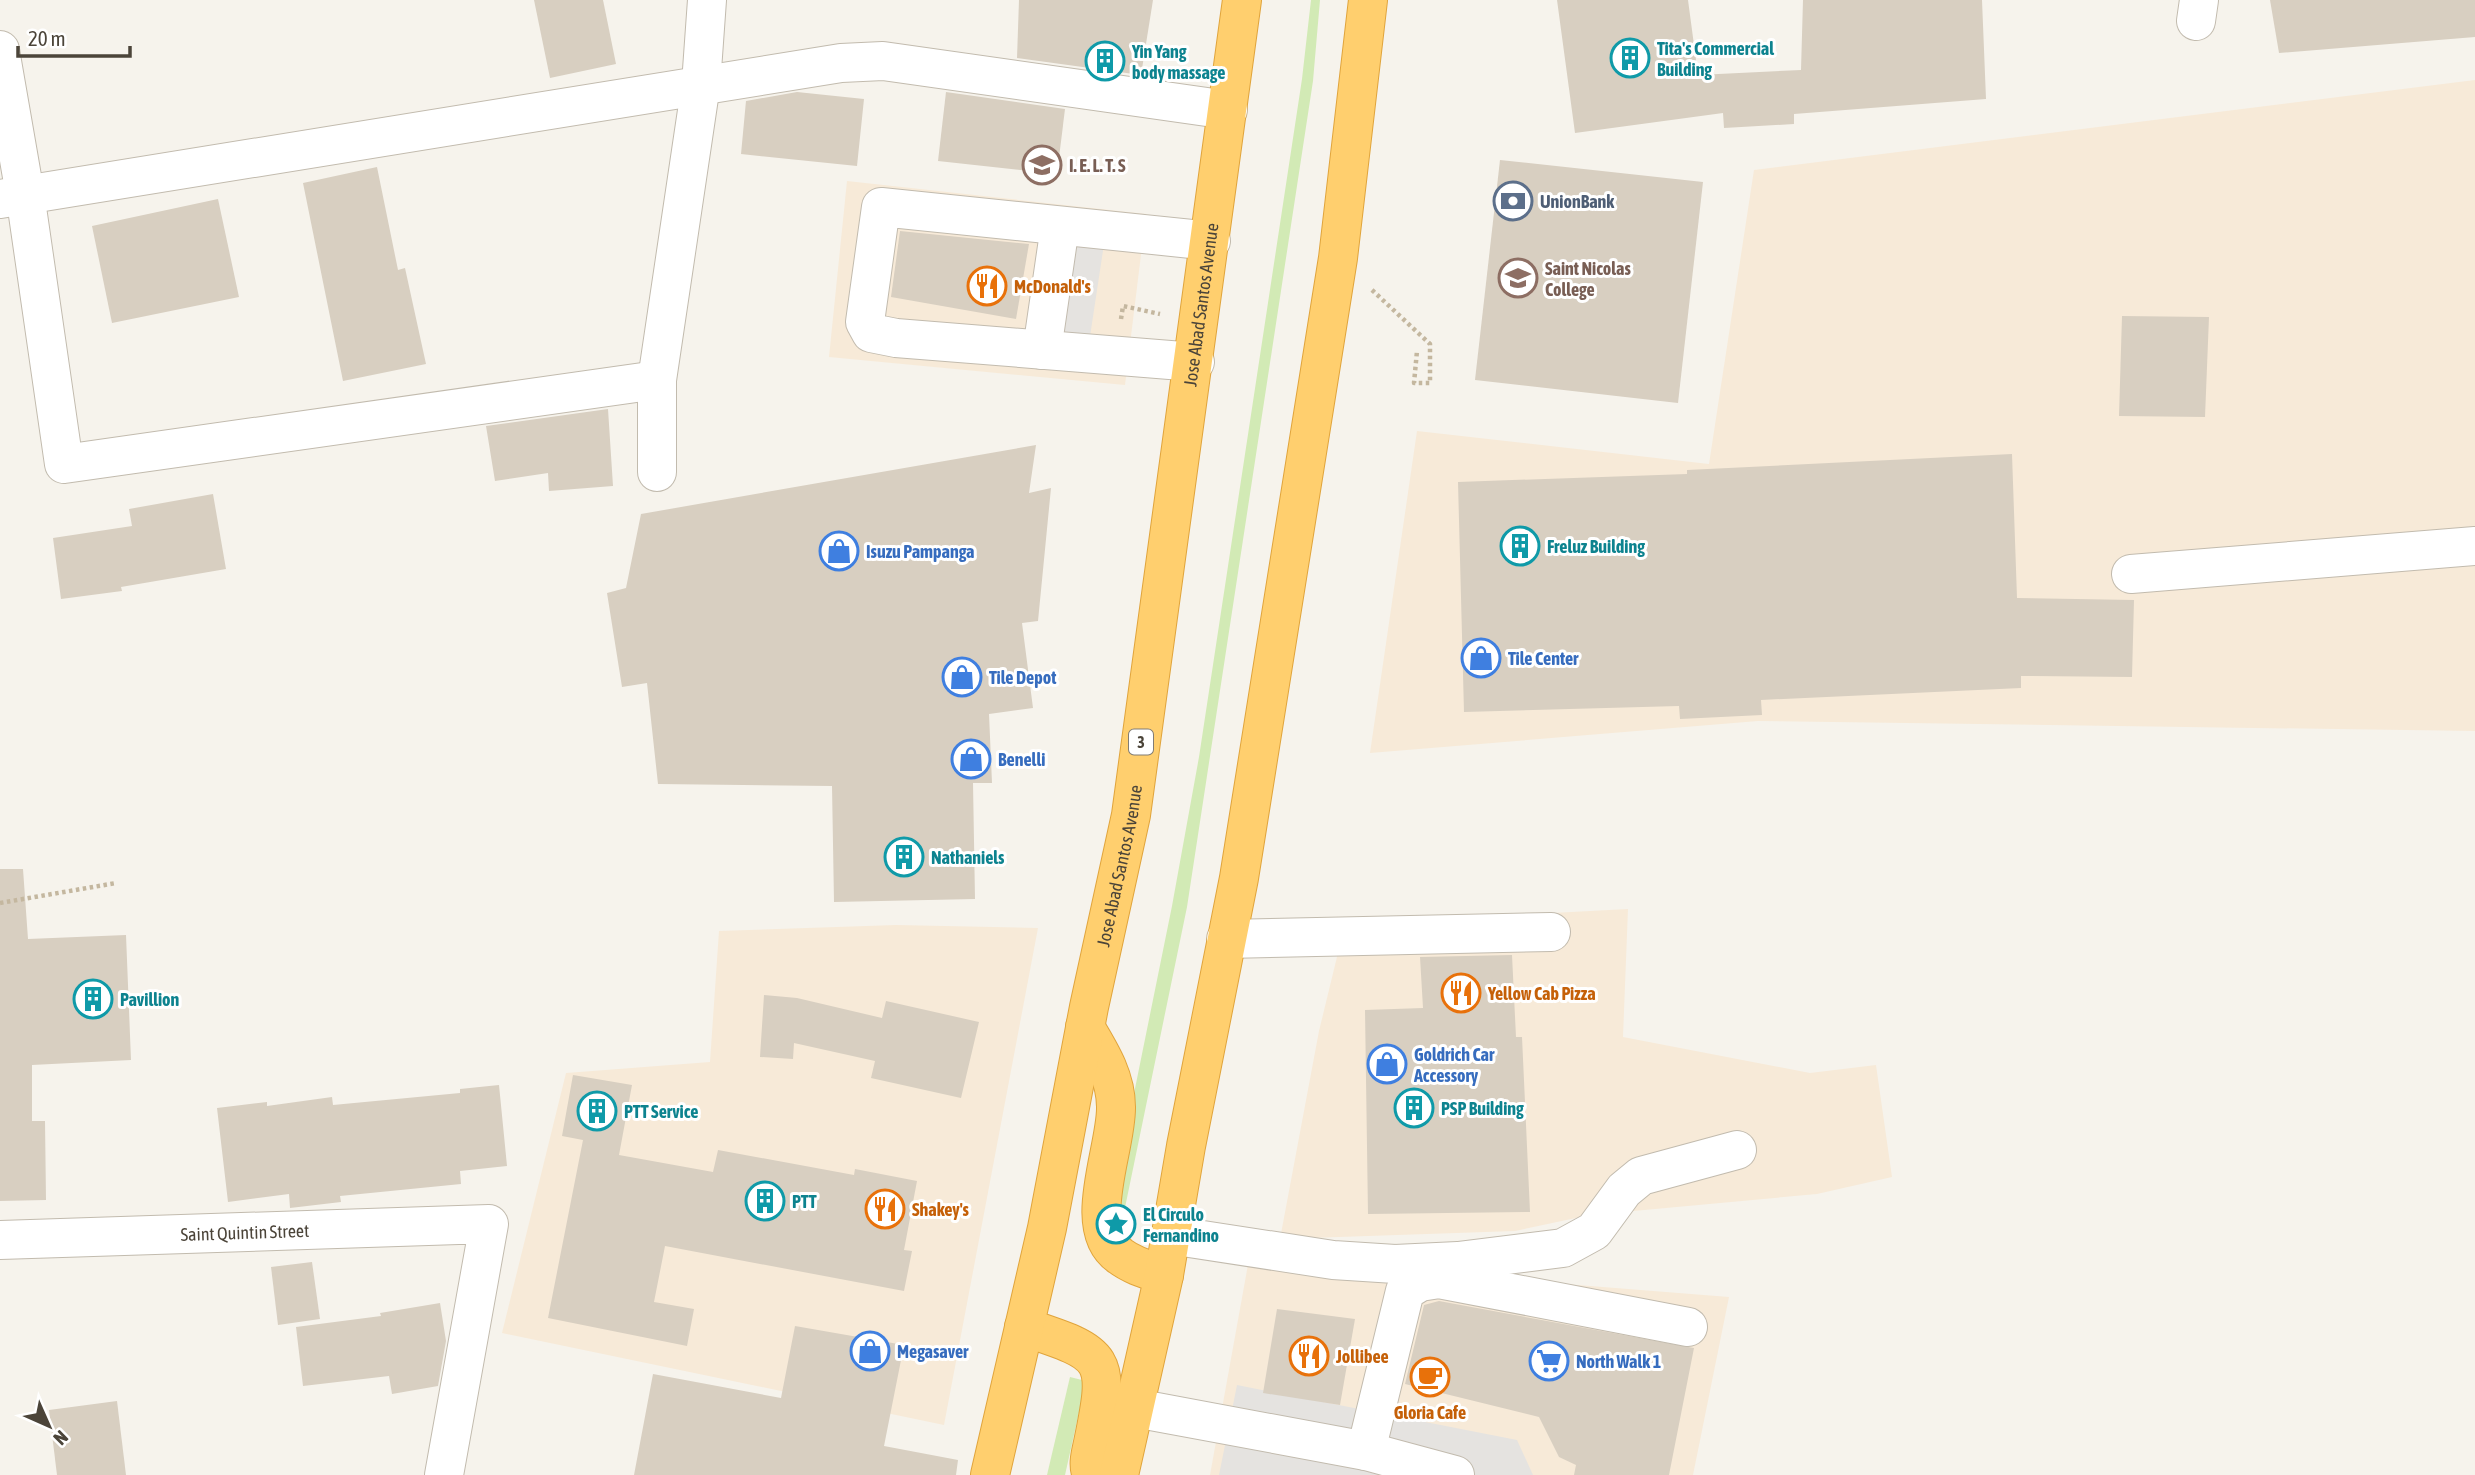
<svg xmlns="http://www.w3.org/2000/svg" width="2475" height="1475" font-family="'Asap Condensed',sans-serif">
  <rect width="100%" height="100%" fill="#f6f3ec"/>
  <g fill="#f7ead8">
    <path d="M 2475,80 L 2475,731 L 1758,721 L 1370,753 L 1417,431 L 1709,464 L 1754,170 Z"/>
    <path d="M 847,181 L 1146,214 L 1125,385 L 829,357 Z"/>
    <path d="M 1628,909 L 1623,1037 L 1810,1073 L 1876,1065 L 1892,1177 L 1817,1194 L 1590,1215 L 1515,1231 L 1280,1239 L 1319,1031 L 1345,924 Z"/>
    <path d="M 896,925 L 1038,928 L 944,1425 L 502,1333 L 566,1073 L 710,1062 L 719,931 Z"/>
    <path d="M 1249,1259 L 1729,1297 L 1693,1475 L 1210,1475 Z"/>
  </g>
  <g fill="#d2eab5">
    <path d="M 1311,0 L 1320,0 L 1313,81 L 1187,907 L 1121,1227 L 1112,1202 L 1172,906 L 1199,757 L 1302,79 Z"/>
    <path d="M 1070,1377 L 1086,1381 L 1065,1475 L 1047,1475 Z"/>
  </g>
  <g fill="#e5e3e0">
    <path d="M 1066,238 L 1104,244 L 1089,343 L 1051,338 Z"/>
    <path d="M 1237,1385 L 1517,1440 L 1533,1475 L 1219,1475 Z"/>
  </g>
  <g fill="#d8cfc1">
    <path d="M 534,0 L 603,0 L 616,64 L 550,78 Z"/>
    <path d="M 1019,0 L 1153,0 L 1141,75 L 1017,58 Z"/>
    <path d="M 1557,0 L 1688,0 L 1698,75 L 1801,70 L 1803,0 L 1982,0 L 1986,99 L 1794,114 L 1794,124 L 1724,128 L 1723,113 L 1575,133 Z"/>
    <path d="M 2270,0 L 2475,0 L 2475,37 L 2279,53 Z"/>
    <path d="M 797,92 L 864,99 L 857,166 L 741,154 L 746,101 Z"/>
    <path d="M 946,92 L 1065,109 L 1057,174 L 938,161 Z"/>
    <path d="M 1500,160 L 1703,182 L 1678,403 L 1475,380 Z"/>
    <path d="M 377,167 L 398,270 L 405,268 L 426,364 L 343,381 L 303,183 Z"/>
    <path d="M 218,199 L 239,297 L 112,323 L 92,226 Z"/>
    <path d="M 900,231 L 1029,244 L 1016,319 L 891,297 Z"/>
    <path d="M 2122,316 L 2209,317 L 2205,417 L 2119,416 Z"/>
    <path d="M 608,409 L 613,486 L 549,491 L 548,473 L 495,481 L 486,426 Z"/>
    <path d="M 1036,445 L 1029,493 L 1051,488 L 1038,621 L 1022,623 L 1033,708 L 989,714 L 992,783 L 973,783 L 975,899 L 834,902 L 832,786 L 658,784 L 647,683 L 622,687 L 607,593 L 626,588 L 641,514 Z"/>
    <path d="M 2012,454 L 2017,598 L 2134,600 L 2132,677 L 2021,676 L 2021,688 L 1761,700 L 1762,715 L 1680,719 L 1679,706 L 1464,712 L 1458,482 L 1687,474 L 1687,470 Z"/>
    <path d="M 213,494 L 226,569 L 121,587 L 122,591 L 61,599 L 53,538 L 132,526 L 129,509 Z"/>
    <path d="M 0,869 L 23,869 L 28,939 L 126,935 L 131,1060 L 32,1065 L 32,1121 L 45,1121 L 46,1200 L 0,1201 Z"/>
    <path d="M 1512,955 L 1516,1037 L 1522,1037 L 1530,1212 L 1368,1214 L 1365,1010 L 1423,1008 L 1420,957 Z"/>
    <path d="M 764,995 L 797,998 L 882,1018 L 886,1001 L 979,1022 L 961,1098 L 871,1078 L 875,1061 L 794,1043 L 793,1059 L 760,1057 Z"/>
    <path d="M 573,1075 L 632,1085 L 619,1155 L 713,1172 L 718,1150 L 854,1175 L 855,1169 L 917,1181 L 904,1250 L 912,1251 L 904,1291 L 665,1246 L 654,1302 L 694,1309 L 687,1346 L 548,1318 L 583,1140 L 562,1136 Z"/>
    <path d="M 499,1085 L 507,1166 L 460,1171 L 461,1184 L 340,1196 L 341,1202 L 290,1208 L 289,1194 L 228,1202 L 217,1108 L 267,1102 L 267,1106 L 332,1097 L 333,1105 L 460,1093 L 460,1089 Z"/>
    <path d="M 312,1262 L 320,1319 L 278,1325 L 271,1267 Z"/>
    <path d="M 1439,1301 L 1694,1348 L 1669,1475 L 1574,1475 L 1576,1465 L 1559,1457 L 1539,1417 L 1405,1384 L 1424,1305 Z"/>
    <path d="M 440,1303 L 446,1341 L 438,1386 L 392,1394 L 389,1376 L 303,1386 L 296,1327 L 381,1316 L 380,1313 Z"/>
    <path d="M 1277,1309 L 1355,1319 L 1340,1405 L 1263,1393 Z"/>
    <path d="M 795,1326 L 904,1345 L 884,1446 L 958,1460 L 956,1475 L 634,1475 L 653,1374 L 781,1398 Z"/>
    <path d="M 117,1401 L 126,1475 L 57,1475 L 49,1410 Z"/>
  </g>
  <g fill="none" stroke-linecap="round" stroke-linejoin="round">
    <defs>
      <g id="minor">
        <path d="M 2196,21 L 2199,0"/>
        <path d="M 0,50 L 25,194 L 64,464 L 657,380"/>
        <path d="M 0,199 L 841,63 L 883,61 L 1228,110"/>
        <path d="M 1042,350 L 1060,226"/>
        <path d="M 1195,362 L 896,338 L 871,333 L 865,322 L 881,207 L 1211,241"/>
        <path d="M 657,472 L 657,380 L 701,84 L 707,0"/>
        <path d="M 2131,574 L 2475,546"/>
        <path d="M 1226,939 L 1551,932"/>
        <path d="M 1170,1235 L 1333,1260 L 1395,1264 L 1458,1261 L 1563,1248 L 1594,1231 L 1624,1190 L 1641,1176 L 1737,1150"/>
        <path id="s1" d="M 0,1240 L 489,1224 L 444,1475"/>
        <path d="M 1135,1408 L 1366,1451 L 1455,1475"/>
        <path d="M 1366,1451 L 1405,1291 L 1420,1282 L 1439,1279 L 1688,1327"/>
      </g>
      <g id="highway">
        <path d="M 1085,1027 C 1100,1052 1116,1077 1116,1107 C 1117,1148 1080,1228 1120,1256 C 1133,1266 1149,1270 1164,1275"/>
        <path d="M 1024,1327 C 1107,1354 1111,1357 1093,1443 C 1091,1453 1087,1465 1092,1475"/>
        <path id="s2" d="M 990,1475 L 1047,1228 L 1089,1007 L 1131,815 L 1242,0"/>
        <path d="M 1119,1475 L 1164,1275 L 1186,1146 L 1239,878 L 1338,258 L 1368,0"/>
      </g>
    </defs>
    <use href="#minor" stroke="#c2bbae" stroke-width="40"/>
    <use href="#highway" stroke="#e0a43c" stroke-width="40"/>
    <g stroke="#c4b79f" stroke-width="4.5" stroke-dasharray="3.5 3.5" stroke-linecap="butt">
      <path d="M 1372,290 L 1430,344 L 1430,383 L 1414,383 L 1417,351"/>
      <path d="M 1121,319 L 1123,306 L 1160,314"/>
      <path d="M 0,903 L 116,883"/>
    </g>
    <use href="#minor" stroke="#fff" stroke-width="38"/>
    <use href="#highway" stroke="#ffcf6e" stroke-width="38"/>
  </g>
  <defs>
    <symbol id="building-ring" viewBox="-11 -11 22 22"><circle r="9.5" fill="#fff" stroke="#0f9aa8" stroke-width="1.5"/><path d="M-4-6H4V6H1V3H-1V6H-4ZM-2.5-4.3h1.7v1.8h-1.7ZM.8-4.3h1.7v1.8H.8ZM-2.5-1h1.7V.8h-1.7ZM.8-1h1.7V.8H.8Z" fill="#0f9aa8"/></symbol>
    <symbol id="school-ring" viewBox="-11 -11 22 22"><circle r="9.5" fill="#fff" stroke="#8d6e63" stroke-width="1.5"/><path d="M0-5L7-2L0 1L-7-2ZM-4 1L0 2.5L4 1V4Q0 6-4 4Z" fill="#8d6e63"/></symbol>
    <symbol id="bank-ring" viewBox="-11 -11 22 22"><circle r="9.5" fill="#fff" stroke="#5c6f8a" stroke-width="1.5"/><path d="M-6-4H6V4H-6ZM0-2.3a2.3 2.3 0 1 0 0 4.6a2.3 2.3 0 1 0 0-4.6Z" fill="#5c6f8a"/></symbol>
    <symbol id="university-ring" viewBox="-11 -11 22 22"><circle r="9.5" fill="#fff" stroke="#8d6e63" stroke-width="1.5"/><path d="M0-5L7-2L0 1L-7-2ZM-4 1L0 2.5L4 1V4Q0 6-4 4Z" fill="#8d6e63"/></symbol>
    <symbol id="restaurant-ring" viewBox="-11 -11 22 22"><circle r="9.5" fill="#fff" stroke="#e8710a" stroke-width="1.5"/><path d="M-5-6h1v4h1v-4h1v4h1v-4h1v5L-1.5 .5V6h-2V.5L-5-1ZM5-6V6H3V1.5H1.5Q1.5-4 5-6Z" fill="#e8710a"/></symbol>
    <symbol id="shop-ring" viewBox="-11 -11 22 22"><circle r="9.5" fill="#fff" stroke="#3f7fe0" stroke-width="1.5"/><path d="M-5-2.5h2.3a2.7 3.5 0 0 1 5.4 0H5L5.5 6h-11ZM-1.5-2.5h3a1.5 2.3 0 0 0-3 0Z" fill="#3f7fe0"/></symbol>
    <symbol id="sight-ring" viewBox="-11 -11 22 22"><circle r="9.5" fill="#fff" stroke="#0f9aa8" stroke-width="1.5"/><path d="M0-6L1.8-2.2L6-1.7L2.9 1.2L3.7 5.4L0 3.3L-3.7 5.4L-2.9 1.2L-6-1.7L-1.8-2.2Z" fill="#0f9aa8"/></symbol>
    <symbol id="supermarket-ring" viewBox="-11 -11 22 22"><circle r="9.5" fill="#fff" stroke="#3f7fe0" stroke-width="1.5"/><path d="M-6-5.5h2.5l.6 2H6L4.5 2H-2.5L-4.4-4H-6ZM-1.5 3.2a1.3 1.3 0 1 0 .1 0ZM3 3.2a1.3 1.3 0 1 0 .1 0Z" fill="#3f7fe0"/></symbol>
    <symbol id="cafe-ring" viewBox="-11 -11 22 22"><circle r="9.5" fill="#fff" stroke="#e8710a" stroke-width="1.5"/><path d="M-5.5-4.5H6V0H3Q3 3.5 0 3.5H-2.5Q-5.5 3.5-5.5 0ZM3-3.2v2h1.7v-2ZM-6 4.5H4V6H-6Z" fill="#e8710a"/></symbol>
  </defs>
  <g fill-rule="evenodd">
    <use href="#building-ring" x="1608" y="36" width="44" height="44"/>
    <use href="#building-ring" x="1083" y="39" width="44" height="44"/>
    <use href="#school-ring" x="1020" y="143" width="44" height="44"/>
    <use href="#bank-ring" x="1491" y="179" width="44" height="44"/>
    <use href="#university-ring" x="1496" y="256" width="44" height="44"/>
    <use href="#restaurant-ring" x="965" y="264" width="44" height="44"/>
    <use href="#building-ring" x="1498" y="524" width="44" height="44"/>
    <use href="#shop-ring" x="817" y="529" width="44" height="44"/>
    <use href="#shop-ring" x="1459" y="636" width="44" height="44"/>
    <use href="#shop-ring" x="940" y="655" width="44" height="44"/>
    <use href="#shop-ring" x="949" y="737" width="44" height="44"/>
    <use href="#building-ring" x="882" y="835" width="44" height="44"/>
    <use href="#restaurant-ring" x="1439" y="971" width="44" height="44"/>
    <use href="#building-ring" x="71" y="977" width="44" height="44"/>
    <use href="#shop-ring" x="1365" y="1042" width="44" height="44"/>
    <use href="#building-ring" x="1392" y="1086" width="44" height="44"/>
    <use href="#building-ring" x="575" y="1089" width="44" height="44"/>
    <use href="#building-ring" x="743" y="1179" width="44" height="44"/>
    <use href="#restaurant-ring" x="863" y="1187" width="44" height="44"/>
    <use href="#sight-ring" x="1094" y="1202" width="44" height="44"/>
    <use href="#shop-ring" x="848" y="1329" width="44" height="44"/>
    <use href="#restaurant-ring" x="1287" y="1334" width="44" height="44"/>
    <use href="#supermarket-ring" x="1527" y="1339" width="44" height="44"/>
    <use href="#cafe-ring" x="1408" y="1355" width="44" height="44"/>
  </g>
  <g text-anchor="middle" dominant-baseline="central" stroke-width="6" stroke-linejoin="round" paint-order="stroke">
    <rect fill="#fff" stroke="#817c74" stroke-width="2" x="1129" y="729.5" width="24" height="25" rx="5"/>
    <g font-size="16" font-weight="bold" fill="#4b4439">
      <text x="1141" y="742">3</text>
    </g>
    <g font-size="18" font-weight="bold" fill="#0d838f" stroke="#fff" text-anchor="start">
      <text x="1657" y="48">Tita's Commercial<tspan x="1657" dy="21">Building</tspan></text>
      <text x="1132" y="51">Yin Yang<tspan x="1132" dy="21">body massage</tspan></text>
      <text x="1547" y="546">Freluz Building</text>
      <text x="931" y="857">Nathaniels</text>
      <text x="120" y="999">Pavillion</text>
      <text x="1441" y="1108">PSP Building</text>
      <text x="624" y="1111">PTT Service</text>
      <text x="792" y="1201">PTT</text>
      <text x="1143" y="1214">El Circulo<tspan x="1143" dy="21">Fernandino</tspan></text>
    </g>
    <g font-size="18" font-weight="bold" fill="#785e54" stroke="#fff" text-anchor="start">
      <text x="1069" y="165">I. E. L. T. S</text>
      <text x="1545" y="268">Saint Nicolas<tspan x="1545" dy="21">College</tspan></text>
    </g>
    <g font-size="18" font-weight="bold" fill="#4e5e75" stroke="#fff" text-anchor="start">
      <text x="1540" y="201">UnionBank</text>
    </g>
    <g font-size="18" font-weight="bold" fill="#c56008" stroke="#fff" text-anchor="start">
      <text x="1014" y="286">McDonald's</text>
      <text x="1488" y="993">Yellow Cab Pizza</text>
      <text x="912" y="1209">Shakey's</text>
      <text x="1336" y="1356">Jollibee</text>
      <text x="1430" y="1412" text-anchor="middle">Gloria Cafe</text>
    </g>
    <g font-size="18" fill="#4b4439" stroke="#fff">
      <text stroke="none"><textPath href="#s2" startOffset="1190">Jose Abad Santos Avenue</textPath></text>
      <text stroke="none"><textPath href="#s2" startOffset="623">Jose Abad Santos Avenue</textPath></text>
      <text stroke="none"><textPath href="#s1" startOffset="245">Saint Quintin Street</textPath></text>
    </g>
    <g font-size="18" font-weight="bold" fill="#366cbe" stroke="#fff" text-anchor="start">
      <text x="866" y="551">Isuzu Pampanga</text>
      <text x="1508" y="658">Tile Center</text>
      <text x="989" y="677">Tile Depot</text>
      <text x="998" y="759">Benelli</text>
      <text x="1414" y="1054">Goldrich Car<tspan x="1414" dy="21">Accessory</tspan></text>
      <text x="897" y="1351">Megasaver</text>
      <text x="1576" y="1361">North Walk 1</text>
    </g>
  </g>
  <g transform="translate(49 1426) rotate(135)" stroke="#ffffff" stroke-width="5" paint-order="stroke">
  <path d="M0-5L12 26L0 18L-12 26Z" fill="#4b4439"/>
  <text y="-10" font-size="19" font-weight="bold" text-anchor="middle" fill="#4b4439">N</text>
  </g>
  <path d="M18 46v10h112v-10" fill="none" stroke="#4b4439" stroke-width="3.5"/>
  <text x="28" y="46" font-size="21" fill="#4b4439" stroke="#ffffff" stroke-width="5" paint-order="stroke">20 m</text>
</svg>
